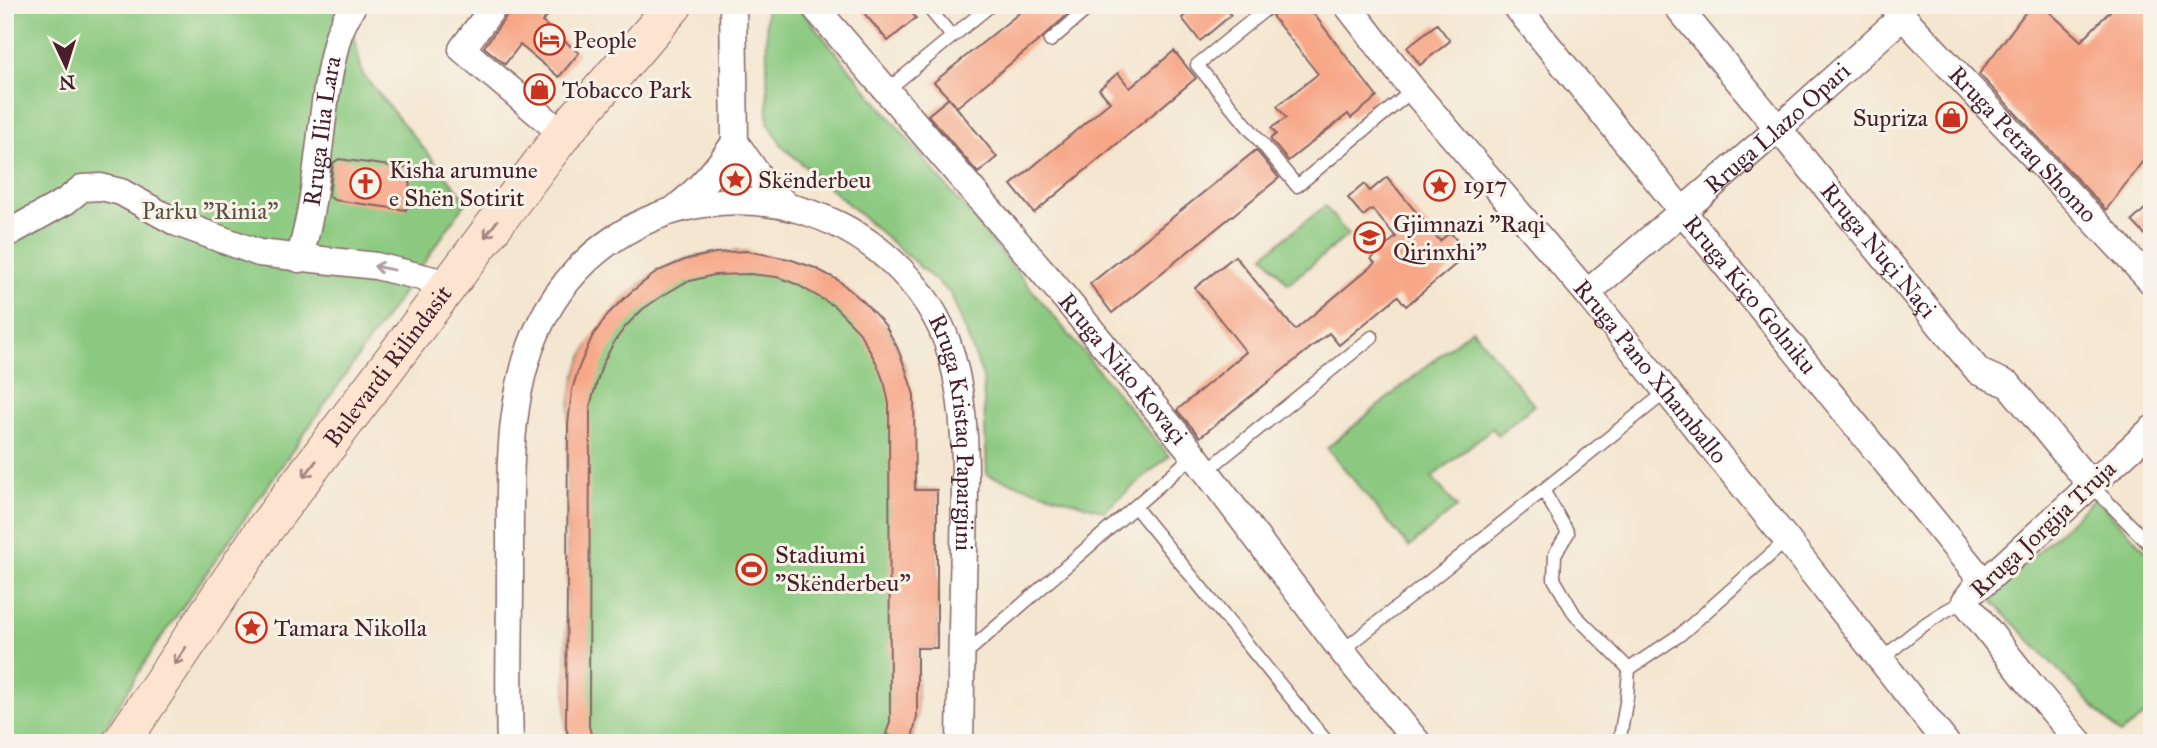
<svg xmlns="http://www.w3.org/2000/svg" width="2157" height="748" font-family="'IM FELL Great Primer',serif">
  <rect width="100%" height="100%" fill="#f7f3e8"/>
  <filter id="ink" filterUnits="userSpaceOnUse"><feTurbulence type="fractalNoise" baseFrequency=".0143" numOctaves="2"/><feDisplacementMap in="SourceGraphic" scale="14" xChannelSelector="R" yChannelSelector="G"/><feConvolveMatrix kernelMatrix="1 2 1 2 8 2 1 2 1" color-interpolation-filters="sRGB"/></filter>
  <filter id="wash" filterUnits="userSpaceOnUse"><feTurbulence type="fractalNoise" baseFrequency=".00686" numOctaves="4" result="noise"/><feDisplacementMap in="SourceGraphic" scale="28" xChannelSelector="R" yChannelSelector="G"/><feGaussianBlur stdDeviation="1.57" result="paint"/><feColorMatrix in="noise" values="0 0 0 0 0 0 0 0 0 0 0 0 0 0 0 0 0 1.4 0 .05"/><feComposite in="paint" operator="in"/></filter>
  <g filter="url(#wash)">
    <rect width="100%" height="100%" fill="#f4e6d0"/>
    <g fill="#8bc980" stroke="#6a7456" stroke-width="2">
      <path d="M 5,5 L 346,5 L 363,75 L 467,201 L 154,648 L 95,743 L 5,743 Z"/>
      <path d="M 766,5 L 797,5 L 1169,456 L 1104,511 L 987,475 L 983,377 L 951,294 L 783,147 L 768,122 Z"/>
      <path d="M 1325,206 L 1348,235 L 1288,284 L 1264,255 Z"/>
      <path d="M 746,251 L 885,325 L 897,347 L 906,370 L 915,490 L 937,490 L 937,648 L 917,648 L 917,716 L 911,743 L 570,743 L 566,727 L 568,424 C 570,404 572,384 579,366 C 596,322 641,273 687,259 C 706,253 726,252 746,251 Z"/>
      <path d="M 1472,329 L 1534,405 L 1498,435 L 1492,428 L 1432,477 L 1457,507 L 1409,547 L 1327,448 Z"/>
      <path d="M 2095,498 L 2152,557 L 2152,710 L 2120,734 L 1989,598 Z"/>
    </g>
    <g id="blocks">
      <g fill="#f7a788">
        <path d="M 510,5 L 557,5 L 542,22 L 579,53 L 559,77 L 520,45 L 505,64 L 484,47 L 508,14 Z"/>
        <path d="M 857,5 L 905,5 L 916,18 L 888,41 Z"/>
        <path d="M 1029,5 L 1078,5 L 1042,38 L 957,107 L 934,82 Z"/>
        <path d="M 1198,5 L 1223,5 L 1231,15 L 1200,41 L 1182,18 Z"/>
        <path d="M 1286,5 L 1307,5 L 1377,97 L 1351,118 L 1348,114 L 1288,161 L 1270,139 L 1276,134 L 1271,128 L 1286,118 L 1277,106 L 1318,74 L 1272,16 Z"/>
        <path d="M 2031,5 L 2042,5 L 2081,41 L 2116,5 L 2152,5 L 2152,149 L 2106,210 L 1979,74 Z"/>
        <path d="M 1437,24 L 1450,41 L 1420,65 L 1407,47 Z"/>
        <path d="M 1174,51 L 1196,78 L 1034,213 L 1011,185 L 1110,102 L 1099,89 L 1118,73 L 1130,88 Z"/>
        <path d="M 949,98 L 997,157 L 978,173 L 928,115 Z"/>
        <path d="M 1256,150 L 1279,178 L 1112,313 L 1090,284 Z"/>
        <path d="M 339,159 L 412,169 L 406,210 L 334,200 L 329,196 L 333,163 Z"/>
        <path d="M 1387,177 L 1440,241 L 1450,232 L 1468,254 L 1406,306 L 1398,296 L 1339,345 L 1329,333 L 1200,437 L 1177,410 L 1246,352 L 1195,288 L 1235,256 L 1295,330 L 1375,263 L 1371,259 L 1396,237 L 1372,209 L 1363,216 L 1348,198 L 1364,184 L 1370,191 Z"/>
        <path d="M 2152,202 L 2152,242 L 2132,221 Z"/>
        <path d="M 746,251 L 789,259 L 815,268 L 838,280 L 864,302 L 885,325 L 897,347 L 906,370 L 914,395 L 915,490 L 937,490 L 937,648 L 917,648 L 917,716 L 911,743 L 904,743 L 886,734 L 890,722 L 889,404 L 885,385 L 877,364 L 858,330 L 834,306 L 796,284 L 777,277 L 750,274 L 714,275 L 686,282 L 662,296 L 643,309 L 626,326 L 614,342 L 602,365 L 590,406 L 589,726 L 593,743 L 570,743 L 566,727 L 568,424 L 572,390 L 579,367 L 592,337 L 608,314 L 631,292 L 658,271 L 687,259 L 715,253 Z"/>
      </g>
    </g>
  </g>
  <g filter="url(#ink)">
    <use href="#blocks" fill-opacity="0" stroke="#866565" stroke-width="2"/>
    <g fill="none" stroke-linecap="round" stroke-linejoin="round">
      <defs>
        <g id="service">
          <path d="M 926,5 L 951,35"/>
          <path d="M 1271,5 L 1197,65 L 1297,186 L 1413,90"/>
          <path d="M 1050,41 L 1092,5"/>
          <path d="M 887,90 L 991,5"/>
          <path d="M 1205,472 L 1372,337"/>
          <path d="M 2091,485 L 2152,547"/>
          <path d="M 1543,490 L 1568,533 L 1555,554 L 1554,579 L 1575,615 L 1629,669 L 1681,634 L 1787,540"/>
          <path d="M 1135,507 L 1328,743"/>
          <path d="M 1342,651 L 1666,392"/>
          <path d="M 964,655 L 1194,455"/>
          <path d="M 1882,660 C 1907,636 1934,615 1965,601"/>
          <path d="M 1619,743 L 1627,697 L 1629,669"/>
        </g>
        <g id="minor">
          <path d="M 495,5 L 462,49 L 563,134"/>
          <path d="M 733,5 L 735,142 L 765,185 L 786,205"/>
          <path id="s1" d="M 813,5 L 1055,286 L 1194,455 L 1342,651 L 1418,743"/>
          <path id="s2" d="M 1347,5 L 1413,90 L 1587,293 L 1787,540 L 1946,743"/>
          <path id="s3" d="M 1515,5 L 1984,583"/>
          <path id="s4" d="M 1676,5 L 1979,372 L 2009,385 L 2091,485"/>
          <path id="s5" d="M 1892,5 L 2152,282"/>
          <path d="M 676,208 C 701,188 718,168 735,142"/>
          <path d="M 5,235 L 66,201 L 82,188 L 101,187 L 121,192 L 177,223 L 259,253 L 376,266 L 450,284"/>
          <path id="s6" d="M 299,259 C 321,188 318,112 337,40 C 340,28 347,16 353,5"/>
          <path id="s7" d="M 1587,293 L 1779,128 L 1903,16"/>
          <path id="s8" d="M 510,743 C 508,689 510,635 510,581 C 511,494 502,390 547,311 C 618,187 785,166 889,259 C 918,285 940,316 951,354 C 969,416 965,483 964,548 C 962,613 961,678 960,743"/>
          <path d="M 2080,743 L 2031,685 L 1965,601 L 1974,589 L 1984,583 L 2152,429"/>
        </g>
        <g id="secondary">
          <path id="s9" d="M 121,743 L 261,534 L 563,134 L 674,5"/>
        </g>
      </defs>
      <use href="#service" stroke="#866565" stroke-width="15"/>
      <use href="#minor" stroke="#866565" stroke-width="29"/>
      <use href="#secondary" stroke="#866565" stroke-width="39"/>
      <use href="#service" stroke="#fff" stroke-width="12"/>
      <use href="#minor" stroke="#fff" stroke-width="26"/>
      <use href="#secondary" stroke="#fde4d1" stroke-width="37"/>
    </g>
    <defs><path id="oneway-shaft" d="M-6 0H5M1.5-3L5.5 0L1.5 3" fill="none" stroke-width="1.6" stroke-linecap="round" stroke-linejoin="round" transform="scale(1.75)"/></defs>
    <g stroke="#a4827e">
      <use href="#oneway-shaft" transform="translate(491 229) rotate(127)"/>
      <use href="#oneway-shaft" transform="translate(310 469) rotate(127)"/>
      <use href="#oneway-shaft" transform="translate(180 656) rotate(124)"/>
    </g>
    <use stroke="#ae9aa0" href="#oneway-shaft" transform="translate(384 268) rotate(-169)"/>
  </g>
  <defs>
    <symbol id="hotel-ring" viewBox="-11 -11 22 22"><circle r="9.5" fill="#f7f3e8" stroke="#c8321e" stroke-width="1.5"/><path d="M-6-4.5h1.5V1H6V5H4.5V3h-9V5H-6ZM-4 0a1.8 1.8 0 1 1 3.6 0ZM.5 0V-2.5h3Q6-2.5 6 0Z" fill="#c8321e"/></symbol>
    <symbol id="shop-ring" viewBox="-11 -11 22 22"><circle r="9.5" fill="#f7f3e8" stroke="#c8321e" stroke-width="1.5"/><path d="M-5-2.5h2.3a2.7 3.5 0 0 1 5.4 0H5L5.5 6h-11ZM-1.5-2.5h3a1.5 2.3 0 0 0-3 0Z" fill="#c8321e"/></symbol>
    <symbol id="sight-ring" viewBox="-11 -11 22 22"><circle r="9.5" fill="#f7f3e8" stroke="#c8321e" stroke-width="1.5"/><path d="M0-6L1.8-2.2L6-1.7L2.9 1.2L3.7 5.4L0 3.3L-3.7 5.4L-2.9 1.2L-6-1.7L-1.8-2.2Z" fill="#c8321e"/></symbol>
    <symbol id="church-ring" viewBox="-11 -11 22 22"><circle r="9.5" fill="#f7f3e8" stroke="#c8321e" stroke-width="1.5"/><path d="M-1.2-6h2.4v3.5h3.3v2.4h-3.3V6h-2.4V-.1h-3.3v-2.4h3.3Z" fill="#c8321e"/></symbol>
    <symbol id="school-ring" viewBox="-11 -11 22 22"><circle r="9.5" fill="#f7f3e8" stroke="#c8321e" stroke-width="1.5"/><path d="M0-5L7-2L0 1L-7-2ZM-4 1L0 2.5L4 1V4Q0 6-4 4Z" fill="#c8321e"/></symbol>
    <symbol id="stadium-ring" viewBox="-11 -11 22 22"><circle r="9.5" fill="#f7f3e8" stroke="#c8321e" stroke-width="1.5"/><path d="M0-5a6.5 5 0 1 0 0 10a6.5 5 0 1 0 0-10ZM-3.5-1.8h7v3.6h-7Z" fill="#c8321e"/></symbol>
  </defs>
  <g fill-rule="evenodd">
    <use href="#hotel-ring" x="532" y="22" width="35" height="35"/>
    <use href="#shop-ring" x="522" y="72" width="35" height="35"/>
    <use href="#shop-ring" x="1934" y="100" width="35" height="35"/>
    <use href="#sight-ring" x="718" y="162" width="35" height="35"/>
    <use href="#church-ring" x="348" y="166" width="35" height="35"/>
    <use href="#sight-ring" x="1422" y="168" width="35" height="35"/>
    <use href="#school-ring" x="1352" y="220" width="35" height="35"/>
    <use href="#stadium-ring" x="734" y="552" width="35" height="35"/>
    <use href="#sight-ring" x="234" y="610" width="35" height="35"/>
  </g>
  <g text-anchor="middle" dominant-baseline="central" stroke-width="6" stroke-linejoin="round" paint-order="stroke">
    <g font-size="24" fill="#4a1f2b" stroke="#f7f3e8" text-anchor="start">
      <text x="573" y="40">People</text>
      <text x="562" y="90">Tobacco Park</text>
      <text x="1928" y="118" text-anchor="end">Supriza</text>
      <text x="389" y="170">Kisha arumune<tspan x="389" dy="28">e Shën Sotirit</tspan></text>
      <text x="758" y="180">Skënderbeu</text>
      <text x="1463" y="185">1917</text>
      <text x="1393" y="224">Gjimnazi "Raqi<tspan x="1393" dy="28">Qirinxhi"</tspan></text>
      <text x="775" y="555">Stadiumi<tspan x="775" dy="28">"Skënderbeu"</tspan></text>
      <text x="274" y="628">Tamara Nikolla</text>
    </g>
    <g font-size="24" fill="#4a1f2b" stroke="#f7f3e8">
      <text stroke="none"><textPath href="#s7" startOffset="252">Rruga Llazo Opari</textPath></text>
      <text stroke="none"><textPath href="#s6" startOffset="130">Rruga Ilia Lara</textPath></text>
      <text stroke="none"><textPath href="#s5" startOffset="191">Rruga Petraq Shomo</textPath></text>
      <text stroke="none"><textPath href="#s4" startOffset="318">Rruga Nuçi Naçi</textPath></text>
      <text stroke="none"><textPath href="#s3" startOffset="373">Rruga Kiço Golniku</textPath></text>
      <text stroke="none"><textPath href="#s9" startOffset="462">Bulevardi Rilindasit</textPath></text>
      <text stroke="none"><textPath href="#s1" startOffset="478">Rruga Niko Kovaçi</textPath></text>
      <text stroke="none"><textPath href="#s2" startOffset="476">Rruga Pano Xhamballo</textPath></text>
      <text stroke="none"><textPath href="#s8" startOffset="1027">Rruga Kristaq Papargjini</textPath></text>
      <text transform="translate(2043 529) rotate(-43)">Rruga Jorgija Truja</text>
    </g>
    <g font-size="24" fill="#5e5244" stroke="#f7f3e8">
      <text x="210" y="211">Parku "Rinia"</text>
    </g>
  </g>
  <rect width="2157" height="748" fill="none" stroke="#f7f3e8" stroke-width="28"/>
  <g transform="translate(66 66) rotate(176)" stroke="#f7f3e8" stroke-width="5" paint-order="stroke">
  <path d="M0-5L12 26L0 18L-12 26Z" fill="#4a1f2b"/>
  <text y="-10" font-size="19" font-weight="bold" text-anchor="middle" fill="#4a1f2b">N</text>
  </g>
</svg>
